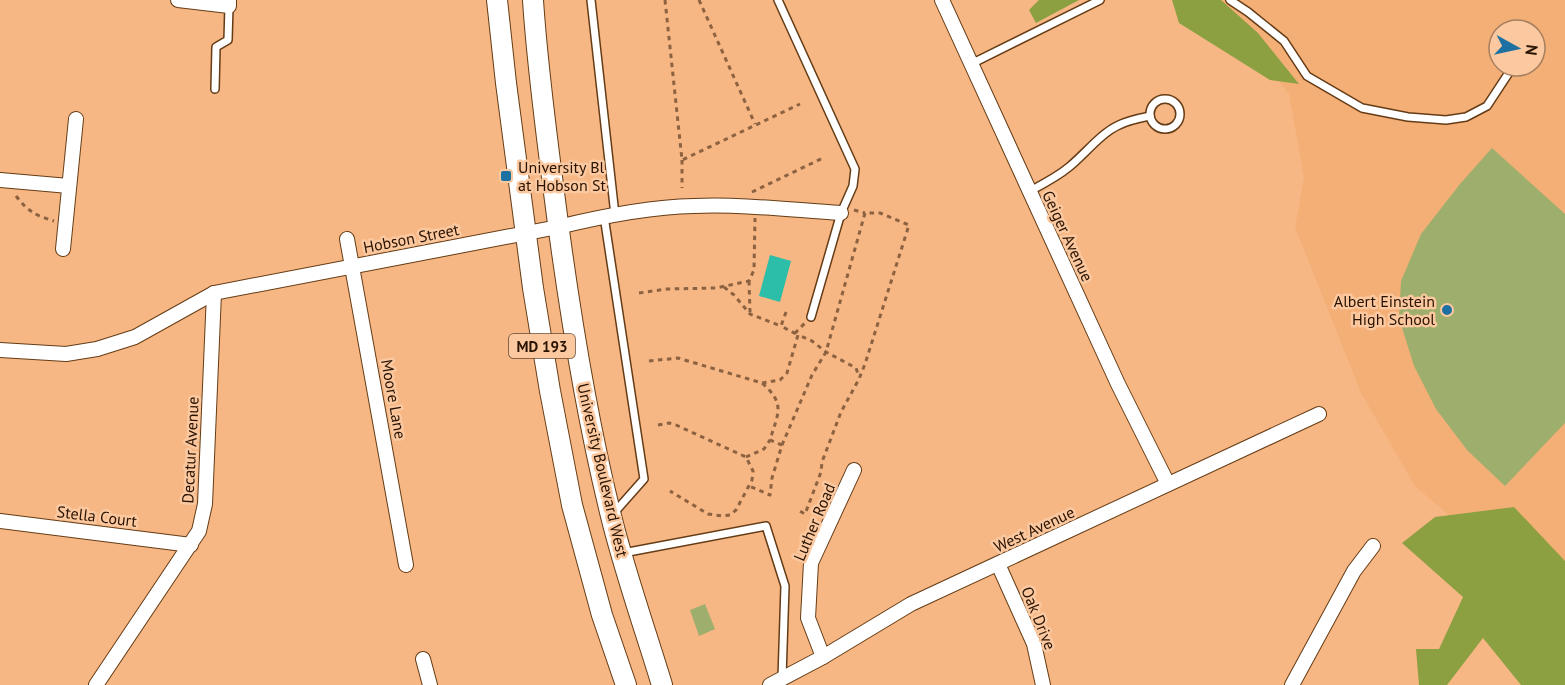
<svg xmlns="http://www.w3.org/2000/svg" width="1565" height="685" font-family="'PT Sans',sans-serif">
  <rect width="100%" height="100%" fill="#f6b785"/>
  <path fill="#f4af77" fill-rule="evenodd" d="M 1214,0 L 1565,0 L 1565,616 L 1415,486 L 1361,393 L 1295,227 L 1304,178 L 1289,94 ZM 1499,30 L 1535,30 L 1535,66 L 1499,66 Z"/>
  <g fill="#9eae6c">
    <path d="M 1492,148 L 1565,214 L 1565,423 L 1505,486 L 1467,450 L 1436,409 L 1414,366 L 1399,318 L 1401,281 L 1421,234 L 1460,184 Z"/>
    <path d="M 705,604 L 715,629 L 699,636 L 690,610 Z"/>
  </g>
  <g fill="#8ca042">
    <path d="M 1039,0 L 1079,0 L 1036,23 L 1029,10 Z"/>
    <path d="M 1172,0 L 1221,0 L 1258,33 L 1299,84 L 1270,80 L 1179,23 Z"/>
    <path d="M 1514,507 L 1565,561 L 1565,685 L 1521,685 L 1483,638 L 1447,685 L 1419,685 L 1416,649 L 1439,649 L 1463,597 L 1402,543 L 1435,517 Z"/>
  </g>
  <path fill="#2cbea8" d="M 770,255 L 791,261 L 780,302 L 759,296 Z"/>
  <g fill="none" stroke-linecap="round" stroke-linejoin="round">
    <defs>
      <g id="service">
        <path d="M 591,0 L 615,215"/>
        <path d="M 778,0 L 855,169 L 853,186 L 841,213 L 811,317"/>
        <path d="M 1230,0 L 1248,12 L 1284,41 L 1307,76 L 1362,108 L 1408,117 L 1446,120 L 1466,117 L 1487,106 L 1512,68"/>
        <path d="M 971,64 L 1100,0"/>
        <path d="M 215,89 L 216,47 L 228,40 L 229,6"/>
        <circle cx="1165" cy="114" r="15"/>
        <path d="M 1030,191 C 1043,184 1057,177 1069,167 C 1085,154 1101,133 1119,125 C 1129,120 1140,118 1150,116"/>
        <path d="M 604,216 L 644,479 L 613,514"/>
        <path d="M 623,553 L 766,526 L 785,586 L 782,678"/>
      </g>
      <g id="minor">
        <path d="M 178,0 L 229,6 L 229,0"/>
        <path d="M 942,0 L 1118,384 L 1168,484"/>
        <path d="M 0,180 L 69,186"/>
        <path d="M 347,239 L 406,565"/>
        <path d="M 63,249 L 76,119"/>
        <path d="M 0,350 L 66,354 L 97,349 L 135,337 L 214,293 L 558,227 C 603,216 648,207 694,206 C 743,204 792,210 841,213"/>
        <path d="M 0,521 L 191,545"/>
        <path d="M 998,564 L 1034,644 L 1043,685"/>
        <path d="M 823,657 L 808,618 L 811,563 L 854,470"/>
        <path d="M 423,659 L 430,685"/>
        <path d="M 96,685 L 199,531 L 205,504 L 214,293"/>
        <path d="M 770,685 L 823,657 L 911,604 L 1319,414"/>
        <path d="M 1292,685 L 1354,571 L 1373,546"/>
      </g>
      <g id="primary">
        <path d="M 497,0 L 506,83 L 533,288 L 550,391 L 572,505 L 602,615 L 626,685"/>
        <path d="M 533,0 C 537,62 545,123 553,185 C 567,296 584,407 611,516 C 625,573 645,629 662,685"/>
      </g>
    </defs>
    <use href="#service" stroke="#653c15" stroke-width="10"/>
    <use href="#minor" stroke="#653c15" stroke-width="16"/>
    <use href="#primary" stroke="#653c15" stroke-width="22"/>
    <g stroke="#8c6241" stroke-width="3" stroke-dasharray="4.5 4.5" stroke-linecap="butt">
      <path d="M 665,0 L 682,160 L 800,104"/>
      <path d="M 699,0 L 755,124"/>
      <path d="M 682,160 L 682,188"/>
      <path d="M 752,192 L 825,157"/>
      <path d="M 16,196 C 28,211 34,215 54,221"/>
      <path d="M 854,210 L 865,213"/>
      <path d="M 749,281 L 750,312"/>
      <path d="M 724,287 L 734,295 L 750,314 L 781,326"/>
      <path d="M 639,293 L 667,289 L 716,288 L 749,281 L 754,270 L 755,218"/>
      <path d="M 786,312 L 781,326 L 798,335 L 796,332 L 805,323"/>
      <path d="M 649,361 L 678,358 L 762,383 C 786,404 778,413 770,440 L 782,445 L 772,478 L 770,495 L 749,486"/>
      <path d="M 762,383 L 780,380 L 787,373 L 798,335 L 812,341 L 826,352 L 856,368 L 859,377"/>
      <path d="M 658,425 L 669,423 L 676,425 L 746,457 L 753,471 L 752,480 L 736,510 L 730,515 L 722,516 L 708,514 L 670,491"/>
      <path d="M 782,445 L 812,375 L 826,352 L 865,213 L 880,213 L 909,225 L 865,364 L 859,379 L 841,412 L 822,462 L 821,472 L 805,514 L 798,510"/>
      <path d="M 746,457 L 764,449 L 770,440"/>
    </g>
    <use href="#service" stroke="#fff" stroke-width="7"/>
    <use href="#minor" stroke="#fff" stroke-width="14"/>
    <use href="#primary" stroke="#fff" stroke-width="20"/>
  </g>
  <g fill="#1d71a2" stroke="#fbc89f" stroke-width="2">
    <rect x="500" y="170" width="12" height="12" rx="3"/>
    <circle cx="1447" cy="310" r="6"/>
  </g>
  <g text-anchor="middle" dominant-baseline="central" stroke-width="5" stroke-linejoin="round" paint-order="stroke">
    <rect fill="#fbc89f" stroke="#674930" stroke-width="1.5" x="509" y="334" width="66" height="24" rx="4.5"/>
    <g font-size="15" font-weight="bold" fill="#281200">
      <text x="542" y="346">MD 193</text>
    </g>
    <g font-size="16" fill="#281200" stroke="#fbc89f" text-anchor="start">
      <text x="518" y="167">University Bl<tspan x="518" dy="18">at Hobson St</tspan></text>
      <text x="1435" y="301" text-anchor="end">Albert Einstein<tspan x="1435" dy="18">High School</tspan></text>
    </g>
    <g font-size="16" fill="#281200" stroke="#fbc89f">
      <text transform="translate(1068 236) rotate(65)">Geiger Avenue</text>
      <text transform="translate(411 238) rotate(-11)">Hobson Street</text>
      <text transform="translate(394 399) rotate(80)">Moore Lane</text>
      <text transform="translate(190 450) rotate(-87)">Decatur Avenue</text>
      <text transform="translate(603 470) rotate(77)">University Boulevard West</text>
      <text transform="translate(97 516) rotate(7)">Stella Court</text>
      <text transform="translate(814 522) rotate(-67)">Luther Road</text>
      <text transform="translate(1034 529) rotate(-25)">West Avenue</text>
      <text transform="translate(1039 618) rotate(68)">Oak Drive</text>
    </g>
  </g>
  <g transform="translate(1517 48) rotate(98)"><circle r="28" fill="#fbc89f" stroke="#a77f5f" stroke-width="1.5"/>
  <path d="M0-4.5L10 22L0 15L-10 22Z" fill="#1d71a2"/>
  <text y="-9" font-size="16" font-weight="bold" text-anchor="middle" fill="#281200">N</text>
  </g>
</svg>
